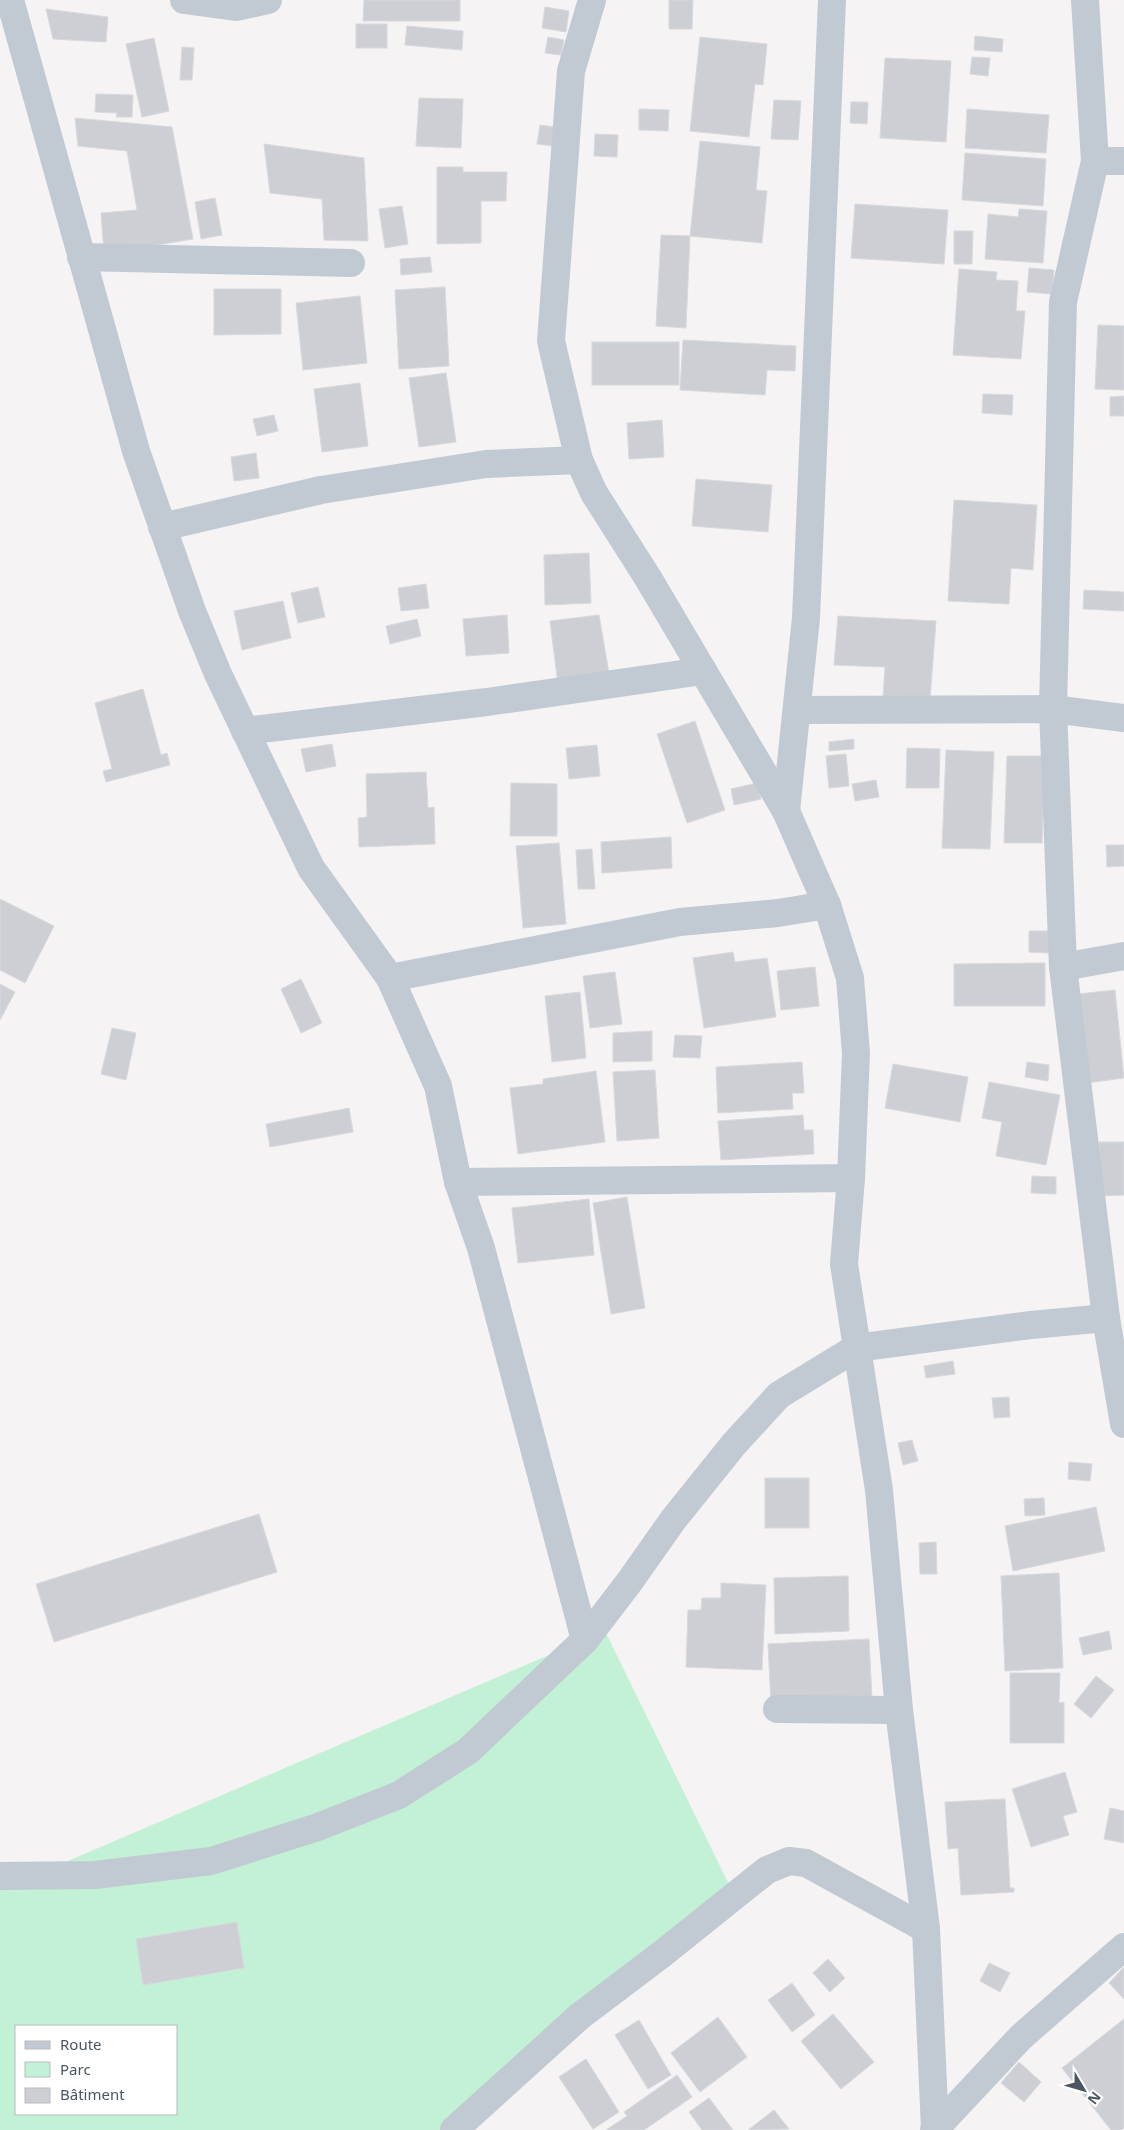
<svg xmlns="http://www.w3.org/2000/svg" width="1124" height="2130" font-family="'Noto Sans',sans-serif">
  <rect width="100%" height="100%" fill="#f5f3f3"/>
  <path fill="#c3f1d5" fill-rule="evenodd" d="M 605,1631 L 740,1907 L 451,2130 L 0,2130 L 0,1890 ZM 16,2026 L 176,2026 L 176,2114 L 16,2114 Z"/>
  <g fill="#cdcfd5" stroke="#d7d9de">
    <path d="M 364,0 L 460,0 L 460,21 L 363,21 Z"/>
    <path d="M 669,0 L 693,0 L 692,29 L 669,29 Z"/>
    <path d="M 545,7 L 569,11 L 566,32 L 542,28 Z"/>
    <path d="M 46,9 L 108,17 L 106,42 L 53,39 Z"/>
    <rect x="356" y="24" width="31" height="24"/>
    <path d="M 407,26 L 463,31 L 462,50 L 405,45 Z"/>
    <path d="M 975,36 L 1003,39 L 1002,52 L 974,50 Z"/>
    <path d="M 548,37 L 564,40 L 561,55 L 545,53 Z"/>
    <path d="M 700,37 L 767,44 L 763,85 L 755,84 L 749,137 L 690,131 Z"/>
    <path d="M 154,38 L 169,111 L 142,117 L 126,44 Z"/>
    <path d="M 182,47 L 194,48 L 192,80 L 180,80 Z"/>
    <path d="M 972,57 L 990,58 L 988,76 L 970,74 Z"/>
    <path d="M 885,58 L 951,61 L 946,142 L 880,138 Z"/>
    <path d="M 96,94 L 133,95 L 132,117 L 116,117 L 117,113 L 95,112 Z"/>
    <path d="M 419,98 L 463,99 L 461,148 L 416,146 Z"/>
    <path d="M 774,100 L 801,101 L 798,140 L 771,139 Z"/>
    <path d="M 851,102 L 868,102 L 867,124 L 850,123 Z"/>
    <path d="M 639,109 L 669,110 L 668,131 L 639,130 Z"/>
    <path d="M 967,109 L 1049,115 L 1046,153 L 965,148 Z"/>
    <path d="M 75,118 L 172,127 L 193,239 L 104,254 L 101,213 L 137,210 L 127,151 L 78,146 Z"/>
    <path d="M 540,125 L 555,127 L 553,146 L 537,144 Z"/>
    <path d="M 595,134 L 618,135 L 617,157 L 594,156 Z"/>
    <path d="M 700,141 L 760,147 L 756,190 L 767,191 L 762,243 L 690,236 Z"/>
    <path d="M 264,144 L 364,158 L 368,241 L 324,240 L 322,199 L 270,193 Z"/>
    <path d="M 965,153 L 1046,159 L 1043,206 L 962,200 Z"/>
    <path d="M 437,167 L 463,167 L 463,172 L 507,172 L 506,201 L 481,201 L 481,243 L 437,244 Z"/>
    <path d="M 215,198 L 222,235 L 201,239 L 195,202 Z"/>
    <path d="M 855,204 L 948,210 L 944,264 L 851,258 Z"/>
    <path d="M 402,206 L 408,244 L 385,248 L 379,209 Z"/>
    <path d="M 1019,209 L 1047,211 L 1043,263 L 985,259 L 988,214 L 1018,217 Z"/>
    <path d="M 954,231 L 973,231 L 972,264 L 954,264 Z"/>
    <path d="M 661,235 L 690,236 L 686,328 L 656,326 Z"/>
    <path d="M 430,257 L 432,272 L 401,275 L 400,259 Z"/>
    <path d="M 1029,268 L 1054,270 L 1052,294 L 1027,292 Z"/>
    <path d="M 959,269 L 997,272 L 996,280 L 1018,281 L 1016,311 L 1025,311 L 1021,359 L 953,355 Z"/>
    <path d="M 445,287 L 449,366 L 399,369 L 395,290 Z"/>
    <path d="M 214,289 L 281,289 L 281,334 L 214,335 Z"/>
    <path d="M 360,296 L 367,363 L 303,370 L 296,303 Z"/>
    <path d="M 1098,325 L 1124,326 L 1124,390 L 1095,389 Z"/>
    <path d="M 683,340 L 796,346 L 795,371 L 767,370 L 765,395 L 680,390 Z"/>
    <rect x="592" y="342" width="87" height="43"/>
    <path d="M 446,373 L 456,442 L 419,447 L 409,378 Z"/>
    <path d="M 360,383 L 368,446 L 322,452 L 314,389 Z"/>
    <path d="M 983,394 L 1013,395 L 1012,415 L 982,413 Z"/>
    <path d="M 1124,396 L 1124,416 L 1110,416 L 1110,397 Z"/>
    <path d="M 274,415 L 278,431 L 257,436 L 253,419 Z"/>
    <path d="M 662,420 L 664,457 L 629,459 L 627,423 Z"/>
    <path d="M 256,453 L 259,478 L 234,481 L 231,457 Z"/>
    <path d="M 696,479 L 772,485 L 768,532 L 692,526 Z"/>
    <path d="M 954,500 L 1037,505 L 1033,570 L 1011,568 L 1009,604 L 948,601 Z"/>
    <path d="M 589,553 L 591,603 L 545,605 L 544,555 Z"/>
    <path d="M 426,584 L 429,608 L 401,611 L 398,588 Z"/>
    <path d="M 318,587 L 325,617 L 298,623 L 291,593 Z"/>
    <path d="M 1084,590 L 1124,592 L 1124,611 L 1083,609 Z"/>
    <path d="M 283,601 L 291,638 L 242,650 L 234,611 Z"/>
    <path d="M 507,615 L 509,653 L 466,656 L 463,619 Z"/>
    <path d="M 599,615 L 610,679 L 558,685 L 550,621 Z"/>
    <path d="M 838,616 L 936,621 L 930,700 L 883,697 L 885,667 L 834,665 Z"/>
    <path d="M 417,619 L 421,636 L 390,644 L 386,626 Z"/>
    <path d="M 143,689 L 161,755 L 167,753 L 170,765 L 106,782 L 103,771 L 112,769 L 95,703 Z"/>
    <path d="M 695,721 L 725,810 L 687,823 L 657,734 Z"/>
    <path d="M 854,739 L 854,749 L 829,751 L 829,742 Z"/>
    <path d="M 332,744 L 336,766 L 306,772 L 301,749 Z"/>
    <path d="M 597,745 L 600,776 L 569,779 L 566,748 Z"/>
    <path d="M 907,748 L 940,749 L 939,788 L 906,788 Z"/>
    <path d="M 946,750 L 994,752 L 990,849 L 942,848 Z"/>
    <path d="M 846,754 L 849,786 L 829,788 L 826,756 Z"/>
    <path d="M 1007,756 L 1045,756 L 1042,843 L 1004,843 Z"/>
    <path d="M 426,772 L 428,808 L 434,807 L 435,844 L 359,847 L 358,818 L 367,817 L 366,774 Z"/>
    <path d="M 876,780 L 879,797 L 855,801 L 852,784 Z"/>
    <path d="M 511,783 L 557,784 L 557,836 L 510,836 Z"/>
    <path d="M 757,783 L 761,799 L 734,805 L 731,789 Z"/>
    <path d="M 671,837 L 672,868 L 602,873 L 601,842 Z"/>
    <path d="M 559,843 L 566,924 L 523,928 L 516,846 Z"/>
    <path d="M 1106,845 L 1124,845 L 1124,866 L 1107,867 Z"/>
    <path d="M 592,849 L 595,889 L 578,889 L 576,850 Z"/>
    <path d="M 0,899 L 54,926 L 25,983 L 0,970 Z"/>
    <path d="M 1029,931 L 1050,931 L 1049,953 L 1029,952 Z"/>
    <path d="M 733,952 L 735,962 L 767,958 L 776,1017 L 704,1028 L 693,958 Z"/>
    <path d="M 1045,963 L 1045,1006 L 954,1006 L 954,964 Z"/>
    <path d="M 815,967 L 819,1006 L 781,1010 L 777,971 Z"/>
    <path d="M 615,972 L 622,1024 L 590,1028 L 583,976 Z"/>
    <path d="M 301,979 L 322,1023 L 301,1033 L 281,989 Z"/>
    <path d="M 0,984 L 15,992 L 0,1020 Z"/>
    <path d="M 1115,990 L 1124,1078 L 1087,1083 L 1078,994 Z"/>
    <path d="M 580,992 L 586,1058 L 552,1062 L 545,996 Z"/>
    <path d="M 112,1028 L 136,1033 L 126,1080 L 101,1074 Z"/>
    <path d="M 652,1031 L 652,1061 L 613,1062 L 613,1033 Z"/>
    <path d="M 675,1035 L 702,1036 L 700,1058 L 673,1057 Z"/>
    <path d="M 802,1062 L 804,1093 L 792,1093 L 793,1109 L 718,1113 L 716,1067 Z"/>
    <path d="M 1027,1062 L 1049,1065 L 1048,1081 L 1025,1077 Z"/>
    <path d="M 893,1064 L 968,1077 L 960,1122 L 885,1108 Z"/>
    <path d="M 655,1070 L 659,1138 L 617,1141 L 613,1072 Z"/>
    <path d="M 596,1071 L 605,1142 L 518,1154 L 510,1088 L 543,1084 L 543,1079 Z"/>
    <path d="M 989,1082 L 1060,1095 L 1046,1165 L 996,1156 L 1002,1122 L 982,1118 Z"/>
    <path d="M 349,1108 L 353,1132 L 270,1147 L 266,1124 Z"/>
    <path d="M 803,1115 L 804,1130 L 813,1130 L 814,1154 L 721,1160 L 718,1121 Z"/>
    <path d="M 1099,1142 L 1124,1142 L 1124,1195 L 1100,1196 Z"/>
    <path d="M 1032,1176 L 1056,1177 L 1056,1194 L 1031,1193 Z"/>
    <path d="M 627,1197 L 645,1308 L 611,1314 L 593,1203 Z"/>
    <path d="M 589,1199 L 594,1255 L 518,1263 L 512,1208 Z"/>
    <path d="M 953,1361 L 955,1374 L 926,1378 L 924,1366 Z"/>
    <path d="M 1009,1397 L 1010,1417 L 994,1418 L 992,1398 Z"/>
    <path d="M 912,1440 L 918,1461 L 903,1465 L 898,1443 Z"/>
    <path d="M 1069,1462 L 1092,1464 L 1090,1481 L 1068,1479 Z"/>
    <rect x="765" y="1478" width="44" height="50"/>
    <path d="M 1044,1498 L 1045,1515 L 1025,1516 L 1024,1499 Z"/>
    <path d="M 1096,1507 L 1105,1551 L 1013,1571 L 1005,1526 Z"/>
    <path d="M 259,1514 L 277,1572 L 54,1642 L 36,1584 Z"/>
    <path d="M 936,1542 L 937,1574 L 920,1574 L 919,1543 Z"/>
    <path d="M 1059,1573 L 1063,1668 L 1005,1671 L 1001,1576 Z"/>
    <path d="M 848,1576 L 849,1631 L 775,1634 L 774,1578 Z"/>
    <path d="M 721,1583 L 766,1585 L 762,1670 L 686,1667 L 688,1610 L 701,1610 L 702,1598 L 721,1598 Z"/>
    <path d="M 1109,1631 L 1112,1649 L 1083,1655 L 1079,1638 Z"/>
    <path d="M 869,1639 L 872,1699 L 771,1705 L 768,1644 Z"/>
    <path d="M 1010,1673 L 1060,1673 L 1059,1703 L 1064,1702 L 1064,1743 L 1010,1743 Z"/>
    <path d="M 1096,1676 L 1114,1690 L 1091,1718 L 1074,1704 Z"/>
    <path d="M 1065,1772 L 1077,1812 L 1063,1816 L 1069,1835 L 1031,1847 L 1012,1789 Z"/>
    <path d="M 1005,1799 L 1010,1888 L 1014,1888 L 1014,1892 L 961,1895 L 958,1848 L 948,1849 L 945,1802 Z"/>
    <path d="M 1110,1808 L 1124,1811 L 1124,1843 L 1104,1839 Z"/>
    <path d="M 237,1922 L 244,1968 L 143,1985 L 136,1939 Z"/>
    <path d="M 828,1959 L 845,1978 L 830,1992 L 813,1973 Z"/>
    <path d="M 989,1963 L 1010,1973 L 1000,1992 L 980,1981 Z"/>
    <path d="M 1124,1967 L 1124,1999 L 1109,1983 Z"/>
    <path d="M 792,1983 L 815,2015 L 792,2032 L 768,2000 Z"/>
    <path d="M 833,2014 L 874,2062 L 841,2089 L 801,2041 Z"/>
    <path d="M 718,2017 L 747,2057 L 700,2092 L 671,2053 Z"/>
    <path d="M 1124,2019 L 1124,2128 L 1121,2130 L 1111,2130 L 1062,2068 Z"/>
    <path d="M 639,2020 L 671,2075 L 648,2089 L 615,2035 Z"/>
    <path d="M 586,2059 L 619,2112 L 593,2129 L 559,2077 Z"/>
    <path d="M 1019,2062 L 1041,2082 L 1024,2102 L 1001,2083 Z"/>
    <path d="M 677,2075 L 692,2097 L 644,2130 L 606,2130 L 627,2116 L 624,2112 Z"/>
    <path d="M 709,2098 L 733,2130 L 702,2130 L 689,2112 Z"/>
    <path d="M 774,2110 L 789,2129 L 748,2130 Z"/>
  </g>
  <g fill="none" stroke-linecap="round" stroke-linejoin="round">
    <g stroke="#c1cad2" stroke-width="28">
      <path d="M 10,0 L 136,451 L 192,611 L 218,674 L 311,868 L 390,978 L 438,1086 L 458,1182 L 481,1248 L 585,1640"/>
      <path d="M 184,0 L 236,7 L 268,0"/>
      <path d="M 592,0 L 571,71 L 551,341 L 579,460 L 594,493 L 648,578 L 786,811 L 827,905 L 850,978 L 856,1053 L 851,1178 L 844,1264 L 879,1490 L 899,1710 L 926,1929 L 935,2129"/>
      <path d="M 1085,0 L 1095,161 L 1063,302 L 1053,709 L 1063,967 L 1106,1318"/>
      <path d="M 1095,161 L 1124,161"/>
      <path d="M 81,257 L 351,263"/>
      <path d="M 162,527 L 321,490 L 486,464 L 579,460"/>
      <path d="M 798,710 L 1053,709 L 1124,718"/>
      <path d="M 245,731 L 487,702 L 703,671"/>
      <path d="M 786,811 L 806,618 L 832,0"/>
      <path d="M 1063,967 L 1124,956"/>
      <path d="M 390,978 L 680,922 L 778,913 L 827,905"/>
      <path d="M 458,1182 L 851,1178"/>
      <path d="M 777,1709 L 899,1710"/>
      <path d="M 0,1876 L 95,1875 L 211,1861 L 318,1827 L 399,1795 L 468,1751 L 585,1640 L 630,1581 L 673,1520 L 734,1444 L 779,1395 L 856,1348 L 1031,1325 L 1106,1318 L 1124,1424"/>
      <path d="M 454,2130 L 580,2016 L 662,1954 L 767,1870 L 789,1861 L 806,1863 L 926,1929"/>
      <path d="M 934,2130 L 1021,2037 L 1124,1947"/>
    </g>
  </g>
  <rect x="15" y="2025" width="162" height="90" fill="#ffffff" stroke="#b7bbc0"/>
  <rect x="25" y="2041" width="25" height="8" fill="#c1cad2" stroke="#b7bbc0"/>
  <text x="60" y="2050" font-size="15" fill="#4a5661">Route</text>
  <rect x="25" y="2062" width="25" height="15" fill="#c3f1d5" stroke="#b7bbc0"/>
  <text x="60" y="2075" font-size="15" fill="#4a5661">Parc</text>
  <rect x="25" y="2088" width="25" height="15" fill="#cdcfd5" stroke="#b7bbc0"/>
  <text x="60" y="2100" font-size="15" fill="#4a5661">Bâtiment</text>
  <g transform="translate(1084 2090) rotate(128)" stroke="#ffffff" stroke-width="4" paint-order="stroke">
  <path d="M0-4L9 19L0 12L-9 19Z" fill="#4a5661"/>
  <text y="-8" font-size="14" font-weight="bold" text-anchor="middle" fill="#4a5661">N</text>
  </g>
</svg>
